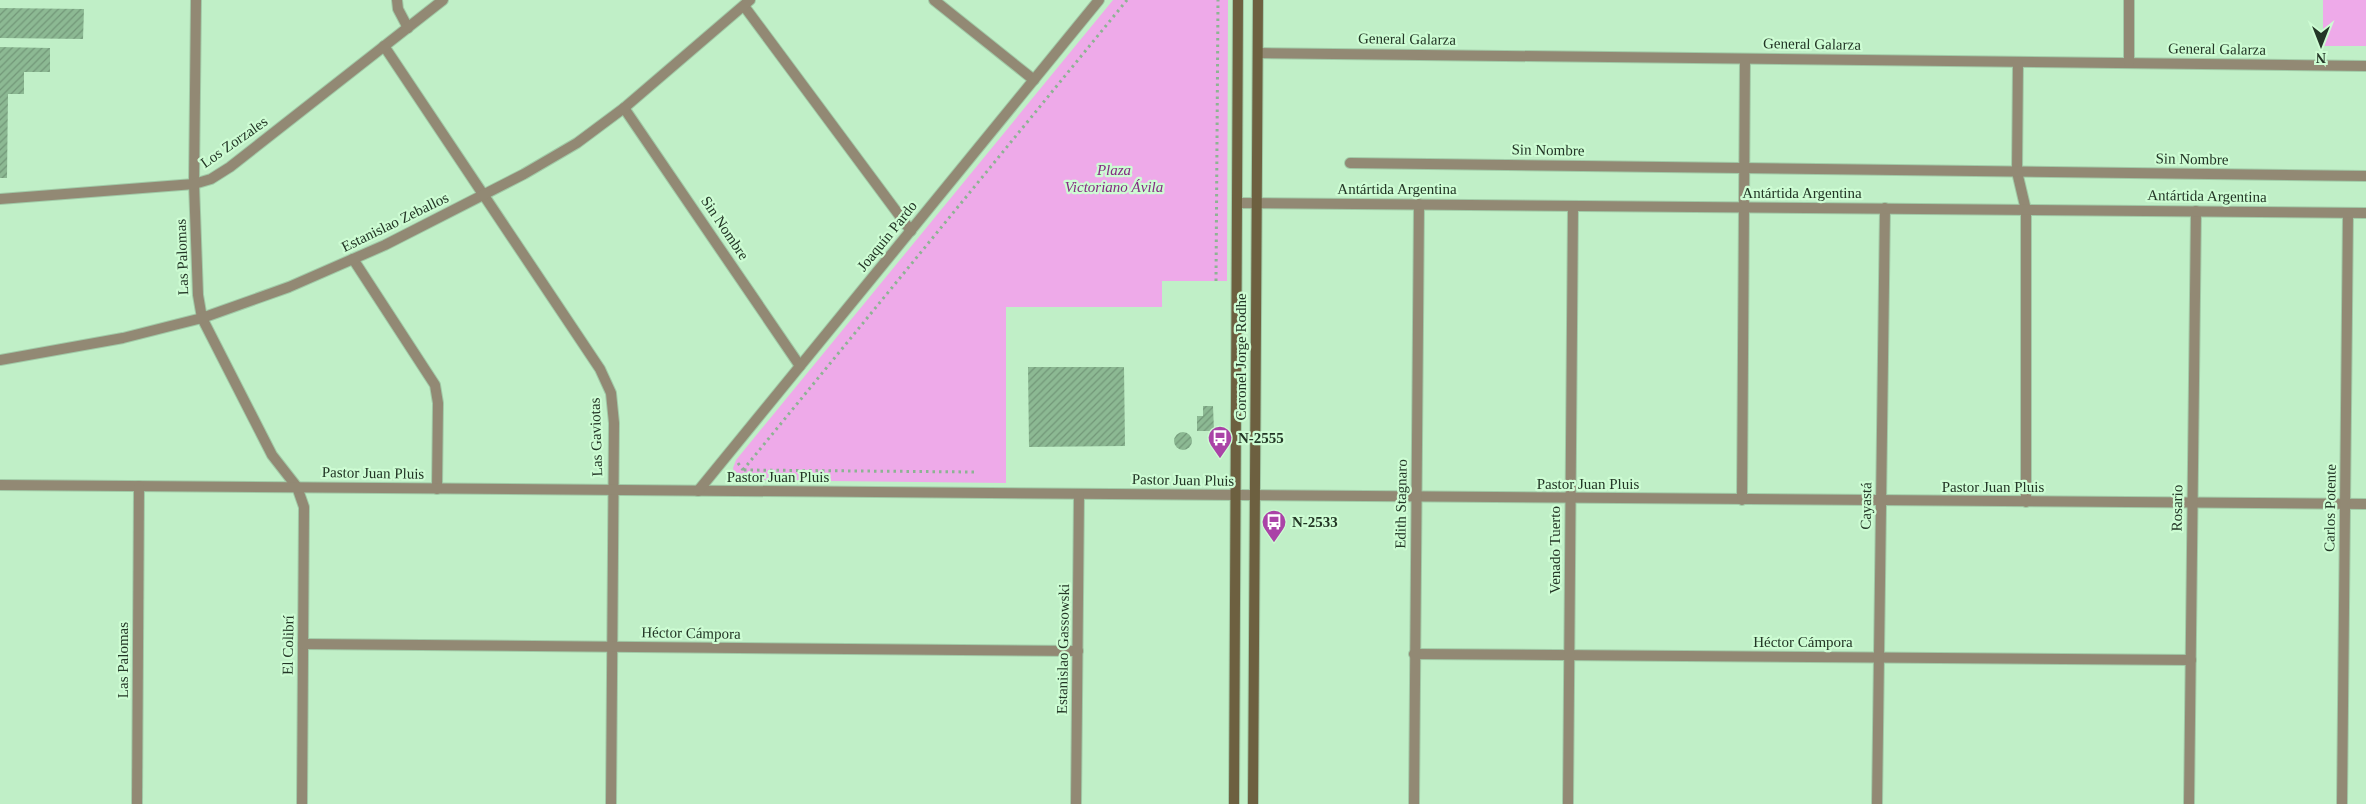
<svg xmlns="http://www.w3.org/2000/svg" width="2366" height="804" font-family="'Times New Roman',serif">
  <defs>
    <pattern id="building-hatch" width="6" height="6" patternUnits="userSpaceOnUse" patternTransform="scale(1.25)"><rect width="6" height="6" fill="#8cb993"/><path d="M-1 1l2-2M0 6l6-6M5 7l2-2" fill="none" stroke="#729778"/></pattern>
  </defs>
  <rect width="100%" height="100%" fill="#c0efc7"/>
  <g fill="#eeaae9">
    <path d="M 1113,0 L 1228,0 L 1227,281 L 1162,281 L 1162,307 L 1006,307 L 1006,483 L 745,480 L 735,476 L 733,468 L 736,460 Z"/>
    <rect x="2323" y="0" width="43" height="46"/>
  </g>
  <g fill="url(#building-hatch)">
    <path d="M 0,8 L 84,9 L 83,39 L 0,38 Z"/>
    <path d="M 0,47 L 50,48 L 50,72 L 24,72 L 24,94 L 8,94 L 7,178 L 0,178 Z"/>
    <path d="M 1028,367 L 1124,367 L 1125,446 L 1029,447 Z"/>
    <path d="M 1203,406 L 1213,406 L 1214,431 L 1197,431 L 1197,416 L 1203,416 Z"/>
    <circle cx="1183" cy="441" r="9"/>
  </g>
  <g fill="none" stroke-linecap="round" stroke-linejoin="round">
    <defs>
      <g id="minor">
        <path d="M 196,0 L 194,184 L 198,295 L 202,318 L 272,455 L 297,487 L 304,507 L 302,804"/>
        <path d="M 397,0 L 398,9 L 408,28"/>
        <path d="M 934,0 L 1034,80"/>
        <path d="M 744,6 L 911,231"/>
        <path d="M 384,46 L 600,369 L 611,393 L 614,423 L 611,804"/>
        <path d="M 1258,53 L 2366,66"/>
        <path d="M 2018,62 L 2017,172 L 2026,210 L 2026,502"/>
        <path d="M 2129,63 L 2129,0"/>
        <path d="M 624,108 L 800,366"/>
        <path d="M 1350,163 L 2366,176"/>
        <path d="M 0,199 L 194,184 L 211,179 L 230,167 L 443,0"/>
        <path d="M 353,259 L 435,385 L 438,403 L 437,489"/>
        <path d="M 0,360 L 123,338 L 202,318 L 289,287 L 385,245 L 524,174 L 577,143 L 624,108 L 750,0"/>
        <path d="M 0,485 L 2366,504"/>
        <path d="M 698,491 L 1099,0"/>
        <path d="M 1742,500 L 1745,59"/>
        <path d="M 303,644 L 1078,651"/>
        <path d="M 1414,654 L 2191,660"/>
        <path d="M 137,804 L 139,486"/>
        <path d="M 1076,804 L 1079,494"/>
        <path d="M 1414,804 L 1419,204"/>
        <path d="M 1568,804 L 1573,206"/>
        <path d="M 1877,804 L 1885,208"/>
        <path d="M 2189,804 L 2196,211"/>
        <path d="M 2342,804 L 2348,213"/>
      </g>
      <path id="tertiary" d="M 1237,203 L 2366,213"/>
      <g id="secondary">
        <path d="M 1234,804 L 1238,0"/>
        <path d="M 1253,804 L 1258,0"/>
      </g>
    </defs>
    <use href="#minor" stroke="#a1caa7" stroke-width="12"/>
    <use href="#tertiary" stroke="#a1caa7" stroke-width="12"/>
    <use href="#secondary" stroke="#a1caa7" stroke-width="12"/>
    <g stroke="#8db393" stroke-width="3" stroke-dasharray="2.5 4" stroke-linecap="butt">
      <path d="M 1216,281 L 1218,0"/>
      <path d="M 738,463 L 743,470 L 745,479"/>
      <path d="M 743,470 L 1127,0"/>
      <path d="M 744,470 L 975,472"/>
    </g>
    <use href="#minor" stroke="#928974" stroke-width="10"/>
    <use href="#tertiary" stroke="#928974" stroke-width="10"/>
    <use href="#secondary" stroke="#6d6040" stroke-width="10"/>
  </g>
  <defs>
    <symbol id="bus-pin" viewBox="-11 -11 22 30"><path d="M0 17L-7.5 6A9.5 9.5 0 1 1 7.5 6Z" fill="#aa43a7" stroke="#cdfcd3"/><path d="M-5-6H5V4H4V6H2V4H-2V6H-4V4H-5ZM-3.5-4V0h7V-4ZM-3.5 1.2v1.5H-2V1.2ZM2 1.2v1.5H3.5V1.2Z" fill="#fff"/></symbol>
  </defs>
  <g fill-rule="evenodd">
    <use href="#bus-pin" x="1206" y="424" width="28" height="38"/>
    <use href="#bus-pin" x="1260" y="508" width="28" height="38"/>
  </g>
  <g text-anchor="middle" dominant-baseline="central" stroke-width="4.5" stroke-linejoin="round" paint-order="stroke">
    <g font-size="15" fill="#233626" stroke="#cdfcd3">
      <text transform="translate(1407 39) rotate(1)">General Galarza</text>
      <text transform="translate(1812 44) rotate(1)">General Galarza</text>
      <text transform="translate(2217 49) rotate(1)">General Galarza</text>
      <text transform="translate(234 142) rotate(-35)">Los Zorzales</text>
      <text transform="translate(1548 150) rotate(1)">Sin Nombre</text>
      <text transform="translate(2192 159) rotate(1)">Sin Nombre</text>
      <text x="1397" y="189">Antártida Argentina</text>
      <text x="1802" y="193">Antártida Argentina</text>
      <text transform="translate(2207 196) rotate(1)">Antártida Argentina</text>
      <text transform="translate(395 222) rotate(-26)">Estanislao Zeballos</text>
      <text transform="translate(725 228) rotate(56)">Sin Nombre</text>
      <text transform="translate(887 236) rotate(-51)">Joaquín Pardo</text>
      <text transform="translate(182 257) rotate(-92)">Las Palomas</text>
      <text transform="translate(1241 357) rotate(-90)">Coronel Jorge Rodhe</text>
      <text transform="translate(596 437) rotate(-92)">Las Gaviotas</text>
      <text transform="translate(373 473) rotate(1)">Pastor Juan Pluis</text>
      <text x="778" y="477">Pastor Juan Pluis</text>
      <text transform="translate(1183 480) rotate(1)">Pastor Juan Pluis</text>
      <text x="1588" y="484">Pastor Juan Pluis</text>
      <text x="1993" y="487">Pastor Juan Pluis</text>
      <text transform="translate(1401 504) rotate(-89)">Edith Stagnaro</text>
      <text transform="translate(1866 506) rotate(-89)">Cayastá</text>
      <text transform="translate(2177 508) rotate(-89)">Rosario</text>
      <text transform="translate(2330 508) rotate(-89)">Carlos Potente</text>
      <text transform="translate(1555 550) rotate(-90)">Venado Tuerto</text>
      <text transform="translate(691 633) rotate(1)">Héctor Cámpora</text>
      <text x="1803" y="642">Héctor Cámpora</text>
      <text transform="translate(288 645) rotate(-89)">El Colibrí</text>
      <text transform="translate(1063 649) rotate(-89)">Estanislao Gassowski</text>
      <text transform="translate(123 660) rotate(-90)">Las Palomas</text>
    </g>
    <g font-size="15" font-style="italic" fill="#842b82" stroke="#cdfcd3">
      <text x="1114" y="170">Plaza<tspan x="1114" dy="17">Victoriano Ávila</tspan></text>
    </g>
    <g font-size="15" font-weight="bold" fill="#233626" stroke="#cdfcd3" text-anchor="start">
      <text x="1238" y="438">N-2555</text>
      <text x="1292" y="522">N-2533</text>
    </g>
  </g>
  <g transform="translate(2321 45) rotate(180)" stroke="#cdfcd3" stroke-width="4" paint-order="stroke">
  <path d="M0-4L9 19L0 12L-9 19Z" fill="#233626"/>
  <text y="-8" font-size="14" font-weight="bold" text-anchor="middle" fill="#233626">N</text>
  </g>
</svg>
